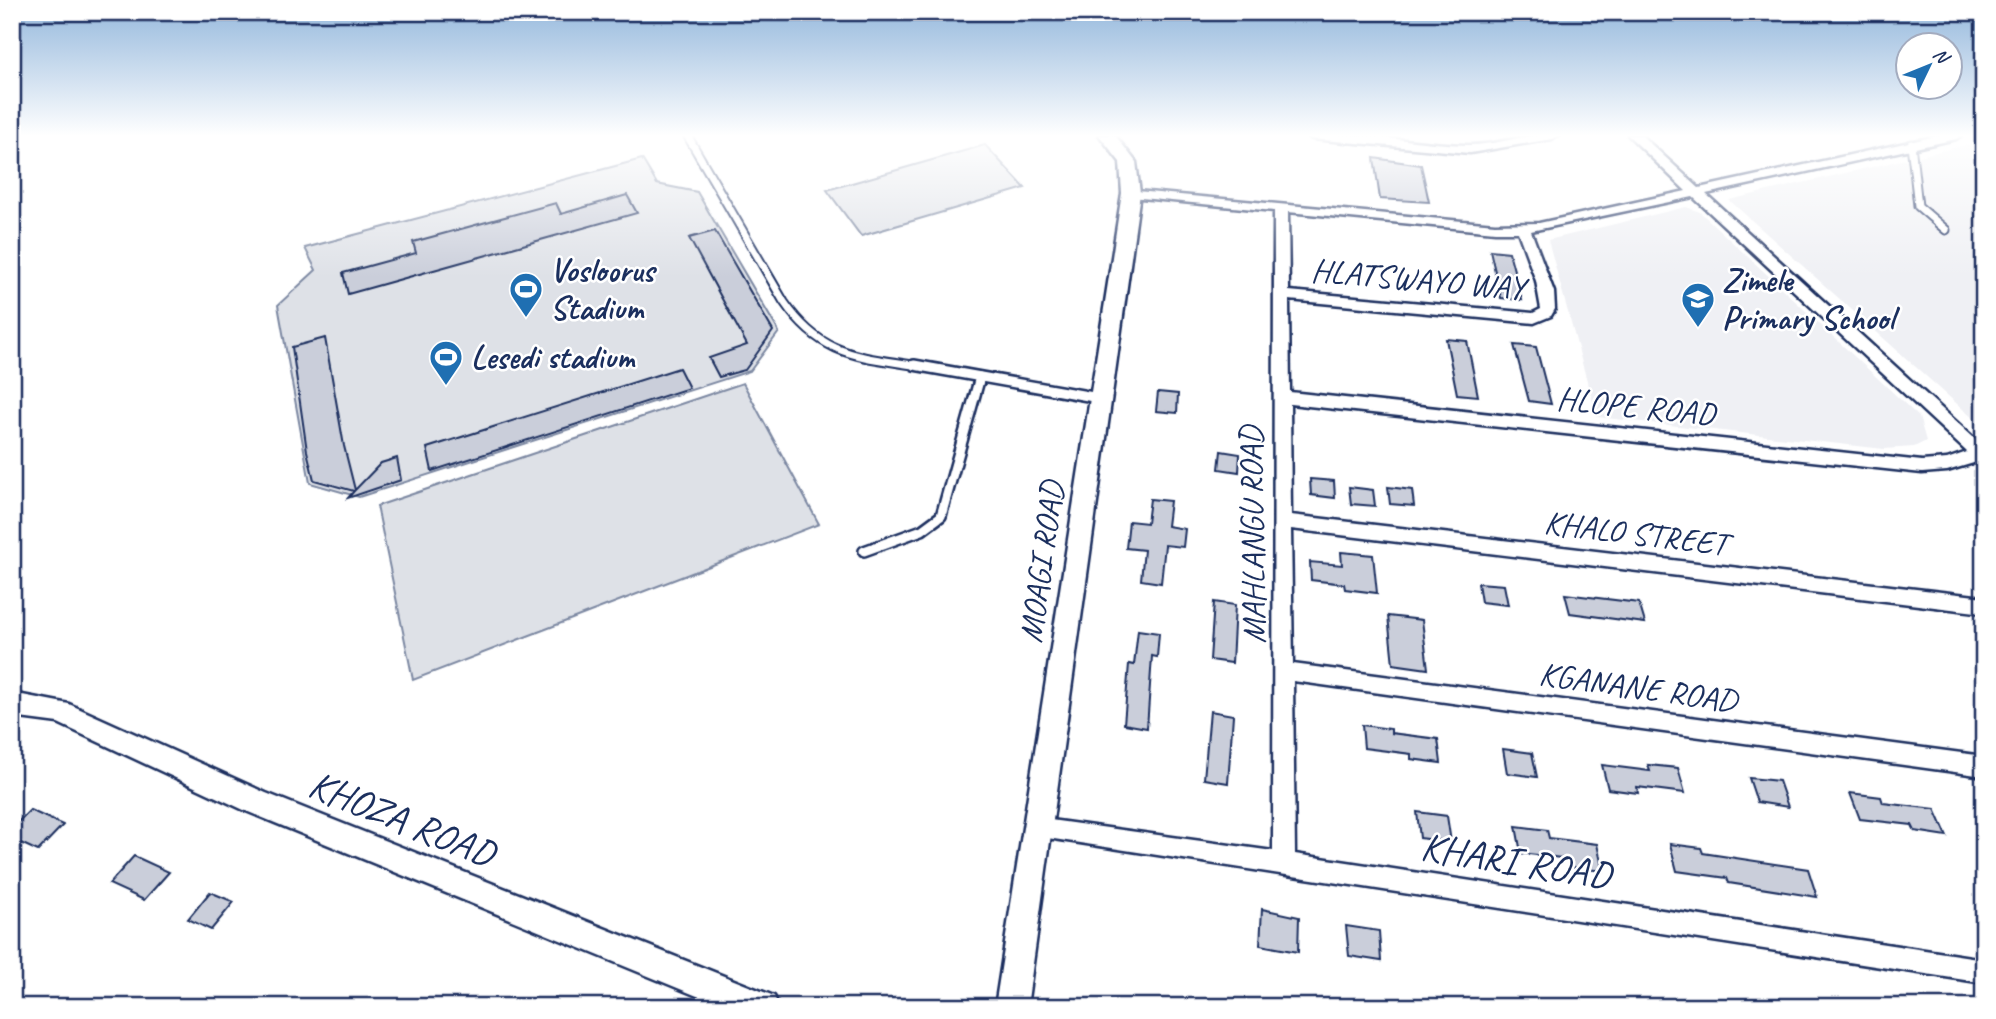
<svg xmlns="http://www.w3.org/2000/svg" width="1996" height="1019" font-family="Caveat,sans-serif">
  <rect width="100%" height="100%" fill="#fff"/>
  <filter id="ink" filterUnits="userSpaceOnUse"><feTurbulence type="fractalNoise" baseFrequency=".0143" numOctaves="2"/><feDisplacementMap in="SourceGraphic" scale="14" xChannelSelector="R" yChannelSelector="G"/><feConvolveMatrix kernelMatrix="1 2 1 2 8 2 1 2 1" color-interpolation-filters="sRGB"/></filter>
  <g filter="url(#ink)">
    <g fill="#eff0f4">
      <path d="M 1984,141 L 1984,428 L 1729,200 Z"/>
      <path d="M 1686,207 L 1700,212 L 1919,417 L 1926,441 L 1914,447 L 1884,449 L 1597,417 L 1548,240 Z"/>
    </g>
    <g fill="#dee1e7" stroke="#7c88a2" stroke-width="2">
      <path d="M 985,145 L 1025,188 L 861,236 L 827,190 Z"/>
      <path d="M 642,159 L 657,184 L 697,192 L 779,332 L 750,371 L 359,497 L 310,483 L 278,305 L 316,270 L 305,248 Z"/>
      <path d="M 743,383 L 819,524 L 413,680 L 377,506 Z"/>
    </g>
    <g fill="#caceda" stroke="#1b2f5e" stroke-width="2">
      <path d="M 1374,158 L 1421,165 L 1429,202 L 1380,199 Z"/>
      <path d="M 627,195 L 637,213 L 348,294 L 343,273 L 416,253 L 413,242 L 556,203 L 561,214 Z"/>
      <path d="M 715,231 L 773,331 L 745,370 L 719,377 L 709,358 L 747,345 L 689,238 Z"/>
      <path d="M 1490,250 L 1509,252 L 1522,300 L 1501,298 Z"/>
      <path d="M 325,338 L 344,446 L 355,490 L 381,463 L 397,458 L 401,480 L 348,498 L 354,491 L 314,480 L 307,451 L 292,347 Z"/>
      <path d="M 1446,339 L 1467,341 L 1478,396 L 1457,394 Z"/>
      <path d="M 1514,345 L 1536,347 L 1551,404 L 1529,401 Z"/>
      <path d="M 679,368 L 689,388 L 432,471 L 427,448 Z"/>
      <path d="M 1158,392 L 1178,394 L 1177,413 L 1156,411 Z"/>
      <path d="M 1221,451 L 1240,454 L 1239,472 L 1219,469 Z"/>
      <path d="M 1310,479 L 1334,481 L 1335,498 L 1311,495 Z"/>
      <path d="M 1349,487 L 1373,490 L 1375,506 L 1351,504 Z"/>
      <path d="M 1388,487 L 1412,490 L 1414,506 L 1390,504 Z"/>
      <path d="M 1150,499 L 1170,501 L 1167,526 L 1185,529 L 1183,547 L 1165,545 L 1161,583 L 1141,580 L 1144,550 L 1126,548 L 1129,521 L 1147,523 Z"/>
      <path d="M 1341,552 L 1373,555 L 1377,593 L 1345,589 L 1344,584 L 1311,580 L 1310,562 L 1342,565 Z"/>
      <path d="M 1478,583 L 1504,585 L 1508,605 L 1481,602 Z"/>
      <path d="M 1565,594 L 1639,603 L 1645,623 L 1570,613 Z"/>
      <path d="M 1214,602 L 1235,605 L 1232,663 L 1210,660 Z"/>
      <path d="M 1388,616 L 1422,620 L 1428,669 L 1393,664 Z"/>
      <path d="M 1138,630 L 1159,633 L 1157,657 L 1152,656 L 1147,728 L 1124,724 L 1129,664 L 1134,665 Z"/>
      <path d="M 1210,711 L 1233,715 L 1228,783 L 1204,779 Z"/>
      <path d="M 1362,725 L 1391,729 L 1391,733 L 1438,739 L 1441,763 L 1411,759 L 1411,754 L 1364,748 Z"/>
      <path d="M 1503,749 L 1532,753 L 1537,777 L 1507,773 Z"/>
      <path d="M 1602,765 L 1650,771 L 1648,765 L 1678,768 L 1685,793 L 1637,787 L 1638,793 L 1608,789 Z"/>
      <path d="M 1749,778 L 1779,781 L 1788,807 L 1757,802 Z"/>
      <path d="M 1850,793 L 1881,797 L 1883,803 L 1935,809 L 1947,836 L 1915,831 L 1912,825 L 1860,819 Z"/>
      <path d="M 30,810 L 63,825 L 38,851 L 12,839 L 12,828 Z"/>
      <path d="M 1417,812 L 1447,816 L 1451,842 L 1420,838 Z"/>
      <path d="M 1516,826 L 1547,830 L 1549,838 L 1597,844 L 1603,871 L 1571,867 L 1569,859 L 1521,853 Z"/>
      <path d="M 1670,844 L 1701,848 L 1703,853 L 1808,869 L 1817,897 L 1729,883 L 1727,878 L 1677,871 Z"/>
      <path d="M 134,856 L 169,872 L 144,900 L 109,884 Z"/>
      <path d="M 210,892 L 234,902 L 211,930 L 188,919 Z"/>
      <path d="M 1262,909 L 1299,917 L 1298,952 L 1260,945 Z"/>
      <path d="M 1346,926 L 1379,931 L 1381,961 L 1349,956 Z"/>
    </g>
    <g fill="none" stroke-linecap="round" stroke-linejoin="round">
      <defs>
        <g id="service-far1">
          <path d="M 687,135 L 784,302 C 823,359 862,356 924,367"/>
          <path d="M 1911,144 L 1918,206 L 1946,230"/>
        </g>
        <g id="service">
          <path d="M 914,365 L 1099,398"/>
          <path d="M 864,551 L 922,530 L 941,516 L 980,377"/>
        </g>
        <g id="minor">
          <path d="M 1306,135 C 1359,130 1414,144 1467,145 C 1498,146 1527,132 1558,135 L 1552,139 L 1470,153 L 1312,139 Z"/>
          <path d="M 1628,135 L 1641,135 L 1699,188 L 1941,135 L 1962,135 L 1956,139 L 1706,194 L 1984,447 L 1984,464 L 1977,462 L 1947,471 L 1922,473 L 1290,404 L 1291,515 L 1984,597 L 1984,613 L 1291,529 L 1293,664 L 1984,756 L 1984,776 L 1293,681 L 1295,854 L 1984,959 L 1984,983 L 1028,835 L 1025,828 L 1028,821 L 1036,818 L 1273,851 L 1274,211 L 1131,197 L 1124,193 L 1126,190 L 1495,224 L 1539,223 L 1686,191 ZM 1693,197 L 1967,452 L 1947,459 L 1922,461 L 1290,392 L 1289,300 L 1534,323 L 1551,316 L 1555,309 L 1554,292 L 1531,231 ZM 1288,212 L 1495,232 L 1518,232 L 1536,281 L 1541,309 L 1533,313 L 1289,291 Z"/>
        </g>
        <g id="tertiary">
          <path d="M 1099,135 L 1115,135 L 1136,162 L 1140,193 L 1027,1007 L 995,1007 L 1122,193 L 1120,162 Z"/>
          <path d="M 12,693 L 69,704 L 266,793 L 774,996 L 779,1007 L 724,1007 L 246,811 L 58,723 L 12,717 Z"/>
        </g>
      </defs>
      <use href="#service-far1" stroke="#1b2f5e" stroke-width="11"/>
      <use href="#service" stroke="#1b2f5e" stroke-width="14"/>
      <use href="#minor" stroke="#1b2f5e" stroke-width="5"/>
      <use href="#tertiary" stroke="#1b2f5e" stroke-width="5"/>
      <use href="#service-far1" stroke="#fff" stroke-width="7"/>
      <use href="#service" stroke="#fff" stroke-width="9"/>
      <use href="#minor" fill="#fff" fill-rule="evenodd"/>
      <use href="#tertiary" fill="#fff" fill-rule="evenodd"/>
    </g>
  </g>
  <linearGradient id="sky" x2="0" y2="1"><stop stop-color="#93b7dc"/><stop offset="0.49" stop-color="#fff"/><stop offset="1" stop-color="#fff" stop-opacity="0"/></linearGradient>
  <rect width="1996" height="277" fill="url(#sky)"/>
  <defs>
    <symbol id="stadium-pin" viewBox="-11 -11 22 30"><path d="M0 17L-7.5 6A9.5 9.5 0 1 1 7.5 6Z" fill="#1f6fb2" stroke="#fff"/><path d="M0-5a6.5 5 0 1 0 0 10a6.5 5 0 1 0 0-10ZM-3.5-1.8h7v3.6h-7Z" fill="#fff"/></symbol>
    <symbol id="school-pin" viewBox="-11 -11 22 30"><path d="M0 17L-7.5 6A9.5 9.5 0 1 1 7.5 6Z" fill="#1f6fb2" stroke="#fff"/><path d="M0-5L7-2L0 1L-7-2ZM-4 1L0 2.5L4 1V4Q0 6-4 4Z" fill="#fff"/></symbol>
  </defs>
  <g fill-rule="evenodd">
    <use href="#stadium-pin" x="507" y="270" width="38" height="52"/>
    <use href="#school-pin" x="1679" y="280" width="38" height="52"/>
    <use href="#stadium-pin" x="427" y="338" width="38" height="52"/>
  </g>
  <g text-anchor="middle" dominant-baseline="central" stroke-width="5" stroke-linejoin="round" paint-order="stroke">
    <g font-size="33" font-weight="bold" fill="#1b2f5e" stroke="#fff" text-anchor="start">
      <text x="550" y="270">Vosloorus<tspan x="550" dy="38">Stadium</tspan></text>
      <text x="1722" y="280">Zimele<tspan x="1722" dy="38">Primary School</tspan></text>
      <text x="471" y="357">Lesedi stadium</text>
    </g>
    <g font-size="33" fill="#1b2f5e" stroke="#fff">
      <text transform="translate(1418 279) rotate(5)">HLATSWAYO WAY</text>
      <text transform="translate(1636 406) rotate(6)">HLOPE ROAD</text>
      <text transform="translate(1636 533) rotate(7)">KHALO STREET</text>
      <text transform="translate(1252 535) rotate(-91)">MAHLANGU ROAD</text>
      <text transform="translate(1041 562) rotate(-82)">MOAGI ROAD</text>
      <text transform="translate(1638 687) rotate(8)">KGANANE ROAD</text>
    </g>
    <g font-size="40" fill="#1b2f5e" stroke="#fff">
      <text transform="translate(402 819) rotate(22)">KHOZA ROAD</text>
      <text transform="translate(1516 861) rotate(9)">KHARI ROAD</text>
    </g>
  </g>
  <rect width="1996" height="1019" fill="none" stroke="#fff" stroke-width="42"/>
  <rect x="21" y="21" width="1954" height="977" fill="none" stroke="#1b2f5e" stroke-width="2.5" filter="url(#ink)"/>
  <g transform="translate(1929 66) rotate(47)"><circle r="33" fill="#ffffff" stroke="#a4acbf" stroke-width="2"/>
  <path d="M0-5L12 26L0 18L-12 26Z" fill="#1f6fb2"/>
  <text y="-10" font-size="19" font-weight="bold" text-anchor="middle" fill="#1b2f5e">N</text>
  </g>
</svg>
